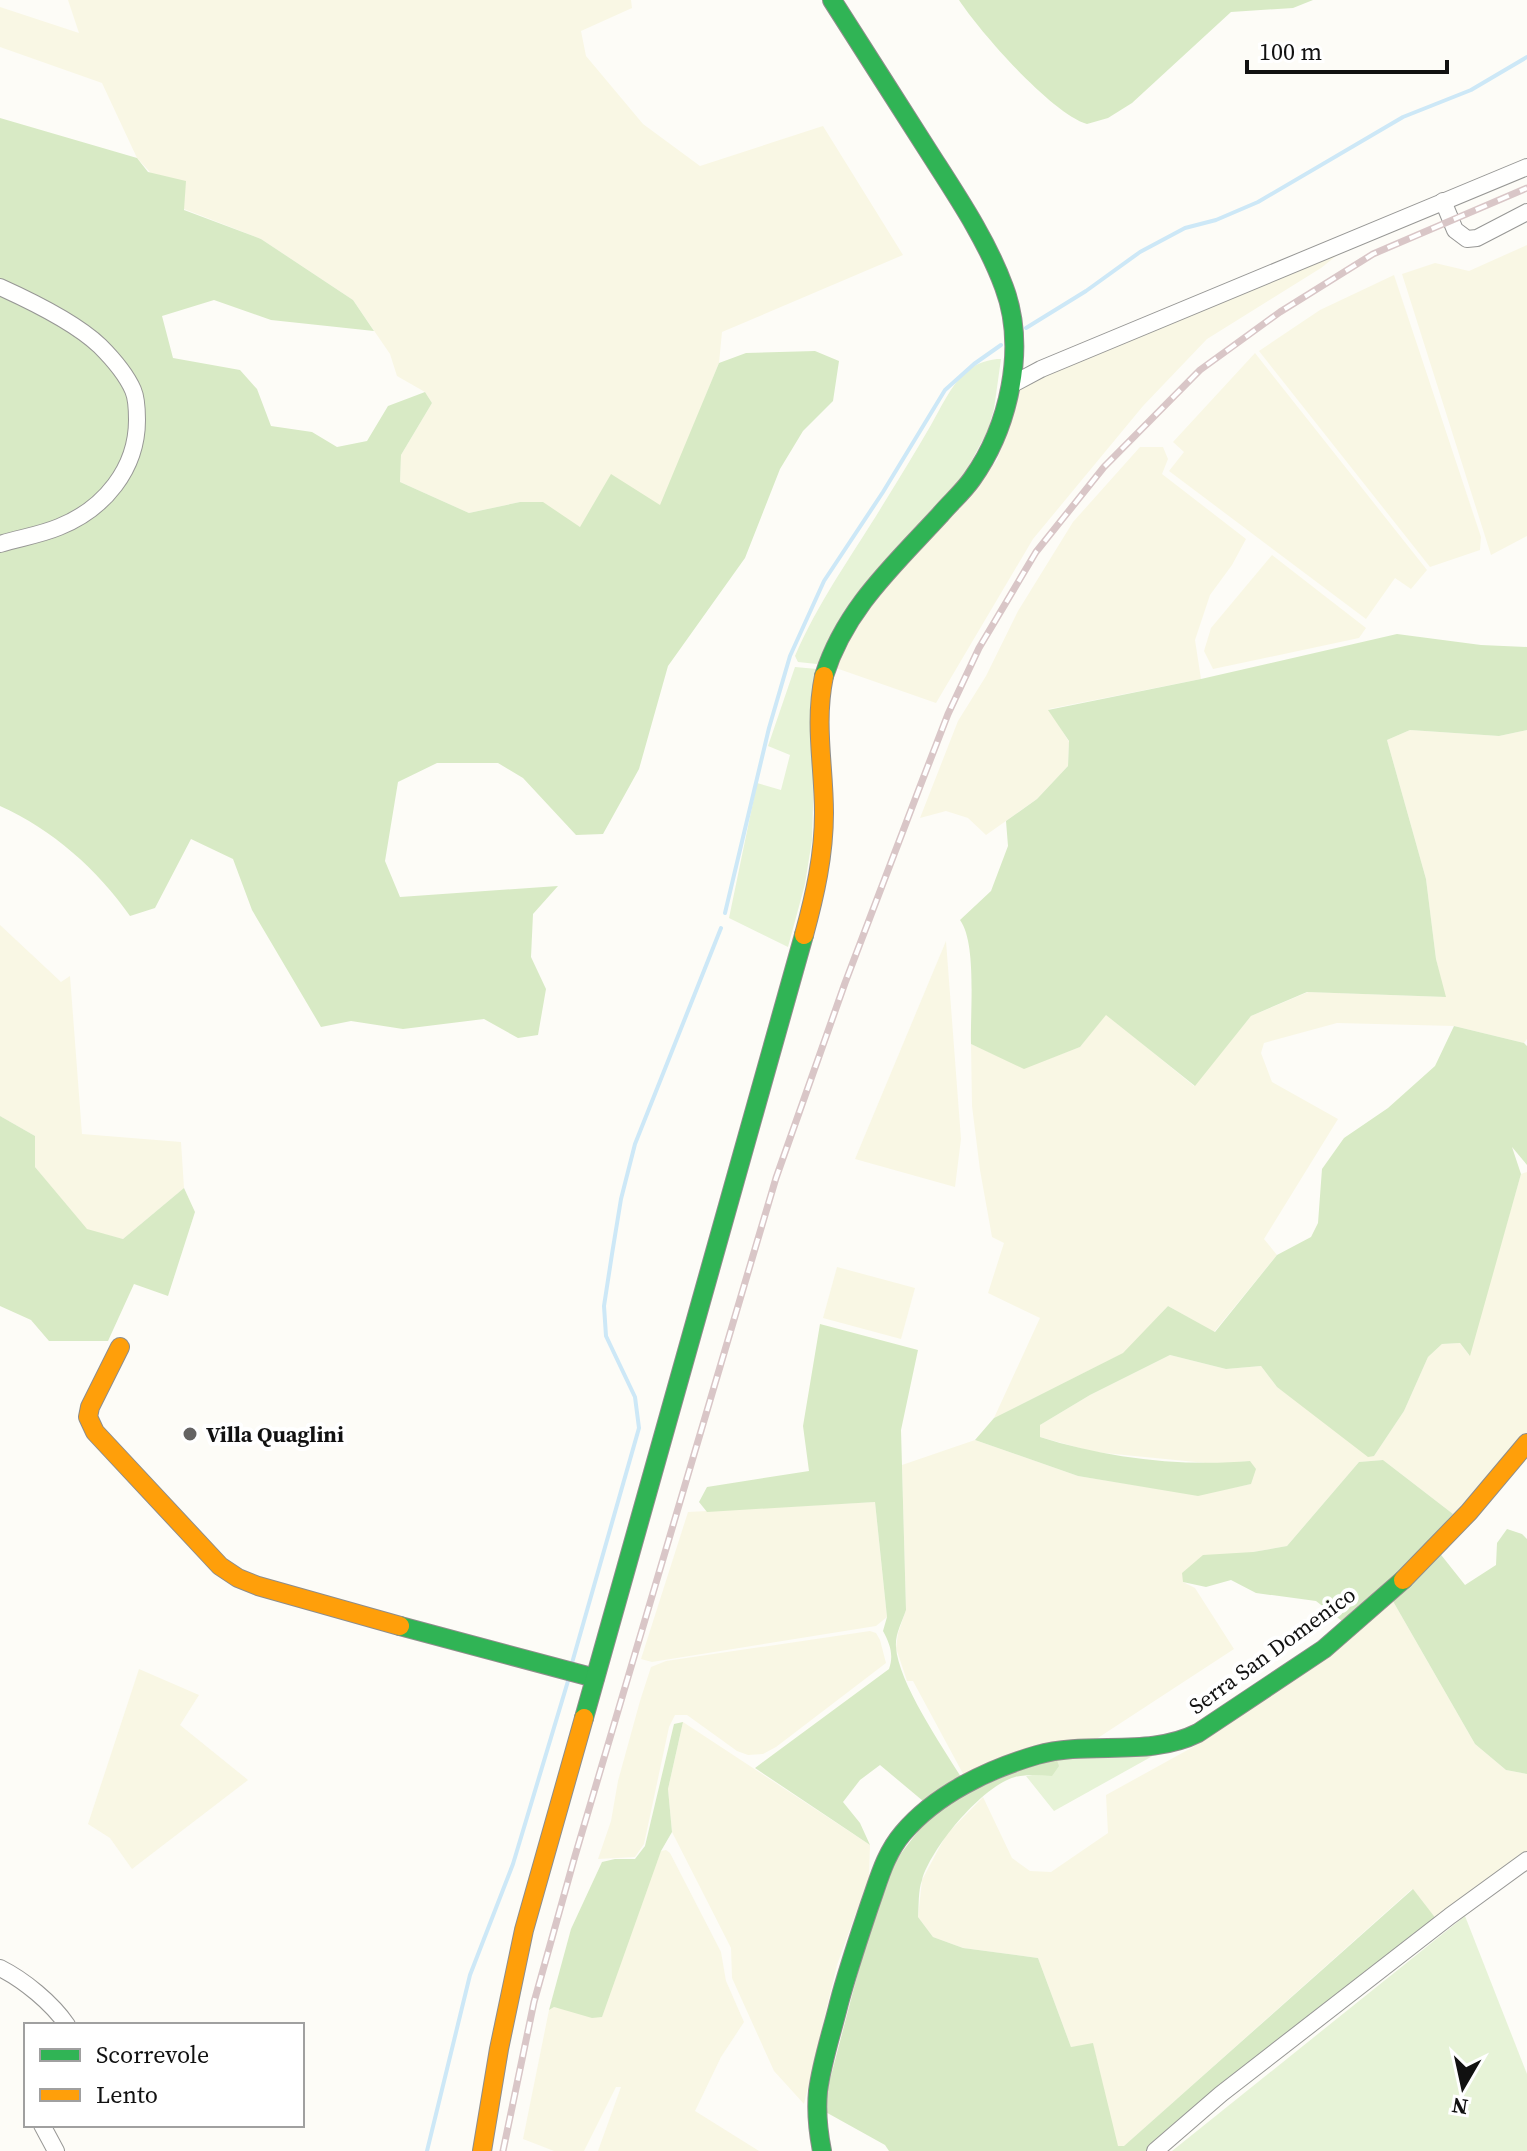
<svg xmlns="http://www.w3.org/2000/svg" width="1527" height="2151" font-family="'Source Serif 4',serif">
  <rect width="100%" height="100%" fill="#fdfcf7"/>
  <g fill="#f9f7e4">
    <path d="M 68,0 L 631,0 L 632,8 L 581,31 L 586,56 L 643,124 L 700,166 L 823,126 L 903,255 L 722,332 L 719,363 L 661,506 L 580,527 L 520,502 L 469,513 L 400,482 L 401,455 L 432,403 L 425,392 L 397,376 L 390,354 L 353,300 L 261,239 L 184,209 L 137,158 L 102,83 L 0,47 L 0,7 L 79,33 Z"/>
    <path d="M 1351,244 L 1321,268 L 1207,339 L 1143,406 L 1033,539 L 936,703 L 833,667 L 857,618 L 971,494 L 997,460 L 1009,428 L 1017,388 L 1036,375 Z"/>
    <path d="M 1527,245 L 1527,536 L 1491,555 L 1402,274 L 1435,263 L 1469,271 Z"/>
    <path d="M 1394,275 L 1481,537 L 1480,550 L 1430,567 L 1259,351 L 1320,310 Z"/>
    <path d="M 1255,353 L 1427,570 L 1411,589 L 1395,578 L 1366,619 L 1169,471 L 1184,452 L 1173,442 Z"/>
    <path d="M 1140,447 L 1163,447 L 1168,459 L 1162,474 L 1246,539 L 1232,565 L 1210,595 L 1195,640 L 1201,679 L 1049,709 L 1069,742 L 1068,766 L 1037,799 L 986,835 L 968,818 L 946,811 L 920,818 L 958,721 L 986,676 L 1018,611 L 1073,522 Z"/>
    <path d="M 1272,555 L 1366,628 L 1359,638 L 1213,669 L 1204,651 L 1211,628 Z"/>
    <path d="M 1410,730 L 1499,736 L 1527,730 L 1527,1039 L 1524,1043 L 1454,1026 L 1337,1023 L 1264,1043 L 1261,1053 L 1272,1082 L 1338,1119 L 1264,1239 L 1277,1255 L 1214,1332 L 1168,1306 L 1124,1353 L 994,1418 L 1040,1318 L 988,1293 L 1004,1243 L 992,1237 L 980,1170 L 972,1106 L 971,1044 L 1024,1068 L 1080,1047 L 1106,1014 L 1194,1086 L 1251,1016 L 1308,992 L 1445,997 L 1436,959 L 1426,879 L 1387,740 Z"/>
    <path d="M 0,925 L 61,982 L 70,976 L 82,1134 L 181,1142 L 184,1188 L 123,1239 L 87,1230 L 35,1167 L 35,1136 L 0,1116 Z"/>
    <path d="M 946,941 L 961,1139 L 955,1187 L 855,1159 Z"/>
    <path d="M 1527,1172 L 1527,1435 L 1453,1514 L 1383,1460 L 1359,1462 L 1287,1546 L 1253,1552 L 1183,1582 L 1195,1588 L 1234,1649 L 1084,1747 L 968,1783 L 913,1681 L 907,1681 L 896,1648 L 898,1633 L 906,1610 L 902,1465 L 975,1440 L 1078,1476 L 1198,1495 L 1251,1484 L 1250,1461 L 1216,1464 L 1094,1452 L 1040,1437 L 1040,1425 L 1090,1395 L 1170,1355 L 1226,1369 L 1261,1366 L 1277,1387 L 1374,1456 L 1404,1411 L 1428,1357 L 1442,1344 L 1460,1343 L 1469,1355 L 1521,1174 Z"/>
    <path d="M 837,1267 L 915,1288 L 901,1339 L 823,1318 Z"/>
    <path d="M 875,1502 L 887,1617 L 876,1626 L 652,1662 L 641,1659 L 688,1512 Z"/>
    <path d="M 1390,1596 L 1475,1744 L 1506,1770 L 1527,1774 L 1527,1856 L 1437,1920 L 1412,1889 L 1123,2147 L 1117,2146 L 1093,2044 L 1071,2047 L 1038,1958 L 963,1948 L 933,1937 L 918,1917 L 922,1880 L 946,1835 L 983,1797 L 1012,1858 L 1030,1871 L 1051,1872 L 1108,1833 L 1106,1795 L 1193,1747 Z"/>
    <path d="M 870,1631 L 876,1633 L 880,1640 L 886,1663 L 776,1747 L 763,1754 L 748,1755 L 737,1751 L 687,1715 L 675,1715 L 669,1727 L 644,1844 L 635,1857 L 598,1859 L 611,1821 L 618,1781 L 640,1701 L 651,1667 L 666,1661 Z"/>
    <path d="M 139,1669 L 199,1695 L 180,1725 L 248,1780 L 132,1869 L 110,1838 L 88,1824 Z"/>
    <path d="M 683,1722 L 870,1845 L 869,1877 L 837,1965 L 804,2104 L 774,2071 L 732,1978 L 731,1948 L 672,1832 L 668,1789 Z"/>
    <path d="M 666,1850 L 670,1853 L 721,1952 L 726,1981 L 744,2022 L 721,2057 L 695,2111 L 759,2151 L 598,2151 L 621,2087 L 616,2087 L 584,2151 L 554,2151 L 523,2139 L 549,2010 L 554,2007 L 565,2009 L 661,1851 Z"/>
  </g>
  <g fill="#e7f3d7">
    <path d="M 997,359 L 1001,359 L 994,409 L 988,430 L 963,477 L 817,664 L 798,662 L 795,656 C 818,602 853,554 884,503 C 900,477 916,451 931,425 C 941,407 950,388 964,373 C 974,364 984,361 997,359 Z"/>
    <path d="M 795,667 L 817,669 L 812,840 L 805,884 L 788,947 L 729,918 L 757,783 L 781,790 L 790,755 L 768,746 Z"/>
    <path d="M 1158,1753 L 1054,1811 L 1026,1776 L 1039,1774 L 1055,1755 Z"/>
    <path d="M 1465,1916 L 1527,2074 L 1527,2151 L 1172,2151 Z"/>
  </g>
  <g fill="#d8eac5">
    <path d="M 959,0 L 1313,0 L 1293,8 L 1231,12 L 1132,103 L 1108,118 L 1087,124 C 1051,113 980,32 959,0 Z"/>
    <path d="M 0,118 L 137,158 L 148,172 L 186,181 L 184,210 L 261,239 L 353,300 L 374,331 L 271,320 L 214,300 L 162,316 L 173,358 L 240,370 L 257,389 L 271,426 L 312,432 L 337,447 L 367,441 L 388,406 L 425,392 L 432,403 L 401,455 L 400,482 L 469,513 L 520,502 L 543,502 L 580,527 L 611,474 L 660,505 L 719,363 L 746,353 L 815,351 L 839,361 L 833,401 L 803,431 L 780,469 L 745,558 L 668,666 L 639,769 L 603,834 L 576,835 L 523,778 L 498,763 L 437,763 L 398,782 L 385,861 L 400,897 L 558,886 L 533,914 L 531,957 L 546,989 L 538,1035 L 518,1038 L 484,1019 L 403,1029 L 351,1021 L 321,1027 L 252,910 L 233,859 L 191,839 L 155,908 L 130,916 C 98,870 52,829 0,806 Z"/>
    <path d="M 1397,634 L 1481,645 L 1527,647 L 1527,730 L 1499,736 L 1410,730 L 1387,740 L 1426,879 L 1436,959 L 1446,997 L 1307,992 L 1251,1016 L 1195,1086 L 1106,1015 L 1080,1047 L 1024,1069 L 971,1044 C 970,1013 977,943 960,920 L 991,891 L 1008,846 L 1006,821 L 1037,799 L 1068,766 L 1069,741 L 1048,710 L 1201,679 Z"/>
    <path d="M 1454,1026 L 1524,1043 L 1527,1046 L 1527,1165 L 1512,1147 L 1521,1174 L 1470,1356 L 1460,1343 L 1442,1344 L 1428,1357 L 1404,1411 L 1374,1456 L 1368,1457 L 1277,1387 L 1261,1366 L 1226,1369 L 1170,1355 L 1090,1395 L 1040,1425 L 1040,1437 C 1106,1458 1181,1467 1250,1461 L 1256,1469 L 1251,1484 L 1198,1496 L 1078,1476 L 975,1440 L 994,1418 L 1123,1353 L 1168,1306 L 1215,1332 L 1277,1255 L 1311,1237 L 1318,1223 L 1322,1169 L 1344,1138 L 1388,1108 L 1435,1066 Z"/>
    <path d="M 0,1116 L 35,1136 L 35,1167 L 87,1229 L 123,1239 L 184,1188 L 195,1212 L 168,1296 L 134,1284 L 108,1341 L 49,1341 L 31,1320 L 0,1306 Z"/>
    <path d="M 820,1324 L 918,1350 L 901,1430 L 906,1610 C 902,1622 895,1634 896,1647 C 898,1682 942,1746 961,1777 L 923,1801 L 880,1765 L 860,1780 L 843,1802 L 860,1823 L 870,1845 L 755,1768 L 889,1669 C 894,1655 890,1644 883,1631 L 887,1617 L 875,1502 L 707,1512 L 699,1502 L 707,1487 L 809,1471 L 803,1426 Z"/>
    <path d="M 1383,1460 L 1453,1514 L 1359,1615 L 1342,1621 L 1316,1601 L 1256,1593 L 1231,1580 L 1206,1587 L 1183,1582 L 1182,1573 L 1203,1555 L 1253,1552 L 1287,1546 L 1359,1462 Z"/>
    <path d="M 1507,1529 L 1522,1534 L 1527,1539 L 1527,1774 L 1506,1770 L 1475,1744 L 1390,1596 L 1438,1551 L 1465,1585 L 1496,1565 L 1497,1543 Z"/>
    <path d="M 683,1722 L 668,1789 L 672,1832 L 661,1851 L 602,2017 L 592,2018 L 554,2007 L 549,2010 L 571,1929 L 602,1862 L 615,1859 L 635,1859 L 645,1846 L 674,1724 Z"/>
    <path d="M 1055,1755 L 1059,1766 L 1052,1776 C 1040,1775 1027,1774 1015,1777 C 982,1786 931,1848 922,1880 C 918,1891 919,1905 918,1917 L 933,1937 L 963,1948 L 1038,1958 L 1071,2047 L 1093,2043 L 1118,2146 L 1124,2146 L 1413,1889 L 1437,1920 L 1150,2151 L 889,2151 L 885,2145 L 822,2110 L 883,1877 L 938,1805 Z"/>
  </g>
  <g fill="none" stroke-linecap="round" stroke-linejoin="round">
    <g stroke="#cde8f7" stroke-width="4">
      <path d="M 1026,328 L 1086,291 L 1140,252 L 1185,228 L 1216,220 L 1258,202 L 1403,117 L 1471,90 L 1527,57"/>
      <path d="M 725,913 L 769,728 L 790,656 L 824,581 L 883,492 L 945,390 L 974,364 L 1001,345"/>
      <path d="M 572,1663 L 639,1428 L 635,1397 L 606,1336 L 604,1306 L 612,1254 L 621,1199 L 635,1144 L 721,928"/>
      <path d="M 427,2151 L 470,1975 L 513,1864 L 568,1681"/>
    </g>
    <defs>
      <g id="street">
        <path d="M 1443,201 L 1455,230 L 1467,239 L 1477,238 L 1527,212"/>
        <path d="M 0,287 C 31,301 75,322 100,346 C 112,358 126,374 133,390 C 137,399 137,411 137,420 C 137,469 104,509 59,527 C 40,535 19,538 0,544"/>
        <path d="M 1011,385 L 1041,369 L 1527,167"/>
        <path d="M 0,1968 C 24,1980 52,2003 67,2025"/>
        <path d="M 42,2125 L 56,2151"/>
        <path d="M 1155,2151 L 1221,2094 L 1450,1916 L 1527,1860"/>
      </g>
      <g id="fast">
        <path d="M 824,676 C 845,609 893,566 940,515 C 950,503 963,492 972,479 C 1009,427 1027,348 1004,287 C 986,238 955,193 927,149 C 895,99 864,50 832,0"/>
        <path d="M 400,1626 L 595,1678"/>
        <path d="M 584,1718 L 804,935"/>
        <path d="M 822,2151 C 818,2131 816,2112 818,2091 C 822,2061 832,2032 839,2003 C 848,1969 859,1937 870,1904 C 879,1879 885,1854 903,1833 C 936,1794 989,1769 1037,1755 C 1090,1740 1148,1758 1198,1733 L 1324,1649 L 1403,1580"/>
      </g>
      <g id="slow">
        <path d="M 804,935 C 815,895 824,855 824,813 C 824,765 814,725 824,676"/>
        <path d="M 120,1347 L 90,1407 L 88,1417 L 95,1432 L 220,1566 L 238,1578 L 258,1586 L 400,1626"/>
        <path d="M 1403,1580 L 1469,1512 L 1527,1443"/>
        <path d="M 482,2151 L 499,2049 L 524,1930 L 584,1718"/>
      </g>
    </defs>
    <use href="#street" stroke="#979795" stroke-width="18"/>
    <use href="#fast" stroke="#8e8d8b" stroke-width="20"/>
    <use href="#slow" stroke="#8e8d8b" stroke-width="20"/>
    <use href="#street" stroke="#fffffe" stroke-width="16"/>
    <use href="#fast" stroke="#30b455" stroke-width="18"/>
    <use href="#slow" stroke="#ff9f0a" stroke-width="18"/>
    <defs>
      <path id="rail" d="M 503,2151 L 534,2002 L 575,1856 L 776,1178 L 845,983 L 919,789 L 948,714 L 979,648 L 1036,552 L 1104,467 L 1200,370 L 1280,312 L 1373,254 L 1527,188"/>
    </defs>
    <use href="#rail" stroke="#d9c6c7" stroke-width="7"/>
    <use href="#rail" stroke="#fff" stroke-width="4" stroke-dasharray="12" stroke-linecap="butt"/>
  </g>
  <circle fill="#646362" stroke="#fff" stroke-width="3" cx="190" cy="1434" r="8"/>
  <g text-anchor="middle" dominant-baseline="central" stroke-width="8" stroke-linejoin="round" paint-order="stroke">
    <g font-size="22" font-weight="bold" fill="#111" stroke="#fff" text-anchor="start">
      <text x="206" y="1434">Villa Quaglini</text>
    </g>
    <g font-size="22" fill="#111" stroke="#fff">
      <text transform="translate(1272 1650) rotate(-36)">Serra San Domenico</text>
    </g>
  </g>
  <rect x="24" y="2023" width="280" height="104" fill="#ffffff" stroke="#a0a0a0" stroke-width="2"/>
  <rect x="40" y="2049" width="40" height="12" fill="#30b455" stroke="#a0a0a0" stroke-width="2"/>
  <text x="96" y="2063" font-size="24" fill="#111111">Scorrevole</text>
  <rect x="40" y="2089" width="40" height="12" fill="#ff9f0a" stroke="#a0a0a0" stroke-width="2"/>
  <text x="96" y="2103" font-size="24" fill="#111111">Lento</text>
  <g transform="translate(1463 2087) rotate(189)" stroke="#ffffff" stroke-width="6" paint-order="stroke">
  <path d="M0-6L14 30L0 20L-14 30Z" fill="#111111"/>
  <text y="-12" font-size="22" font-weight="bold" text-anchor="middle" fill="#111111">N</text>
  </g>
  <path d="M1247 60v12h200v-12" fill="none" stroke="#111111" stroke-width="4"/>
  <text x="1259" y="60" font-size="24" fill="#111111" stroke="#ffffff" stroke-width="6" paint-order="stroke">100 m</text>
</svg>
